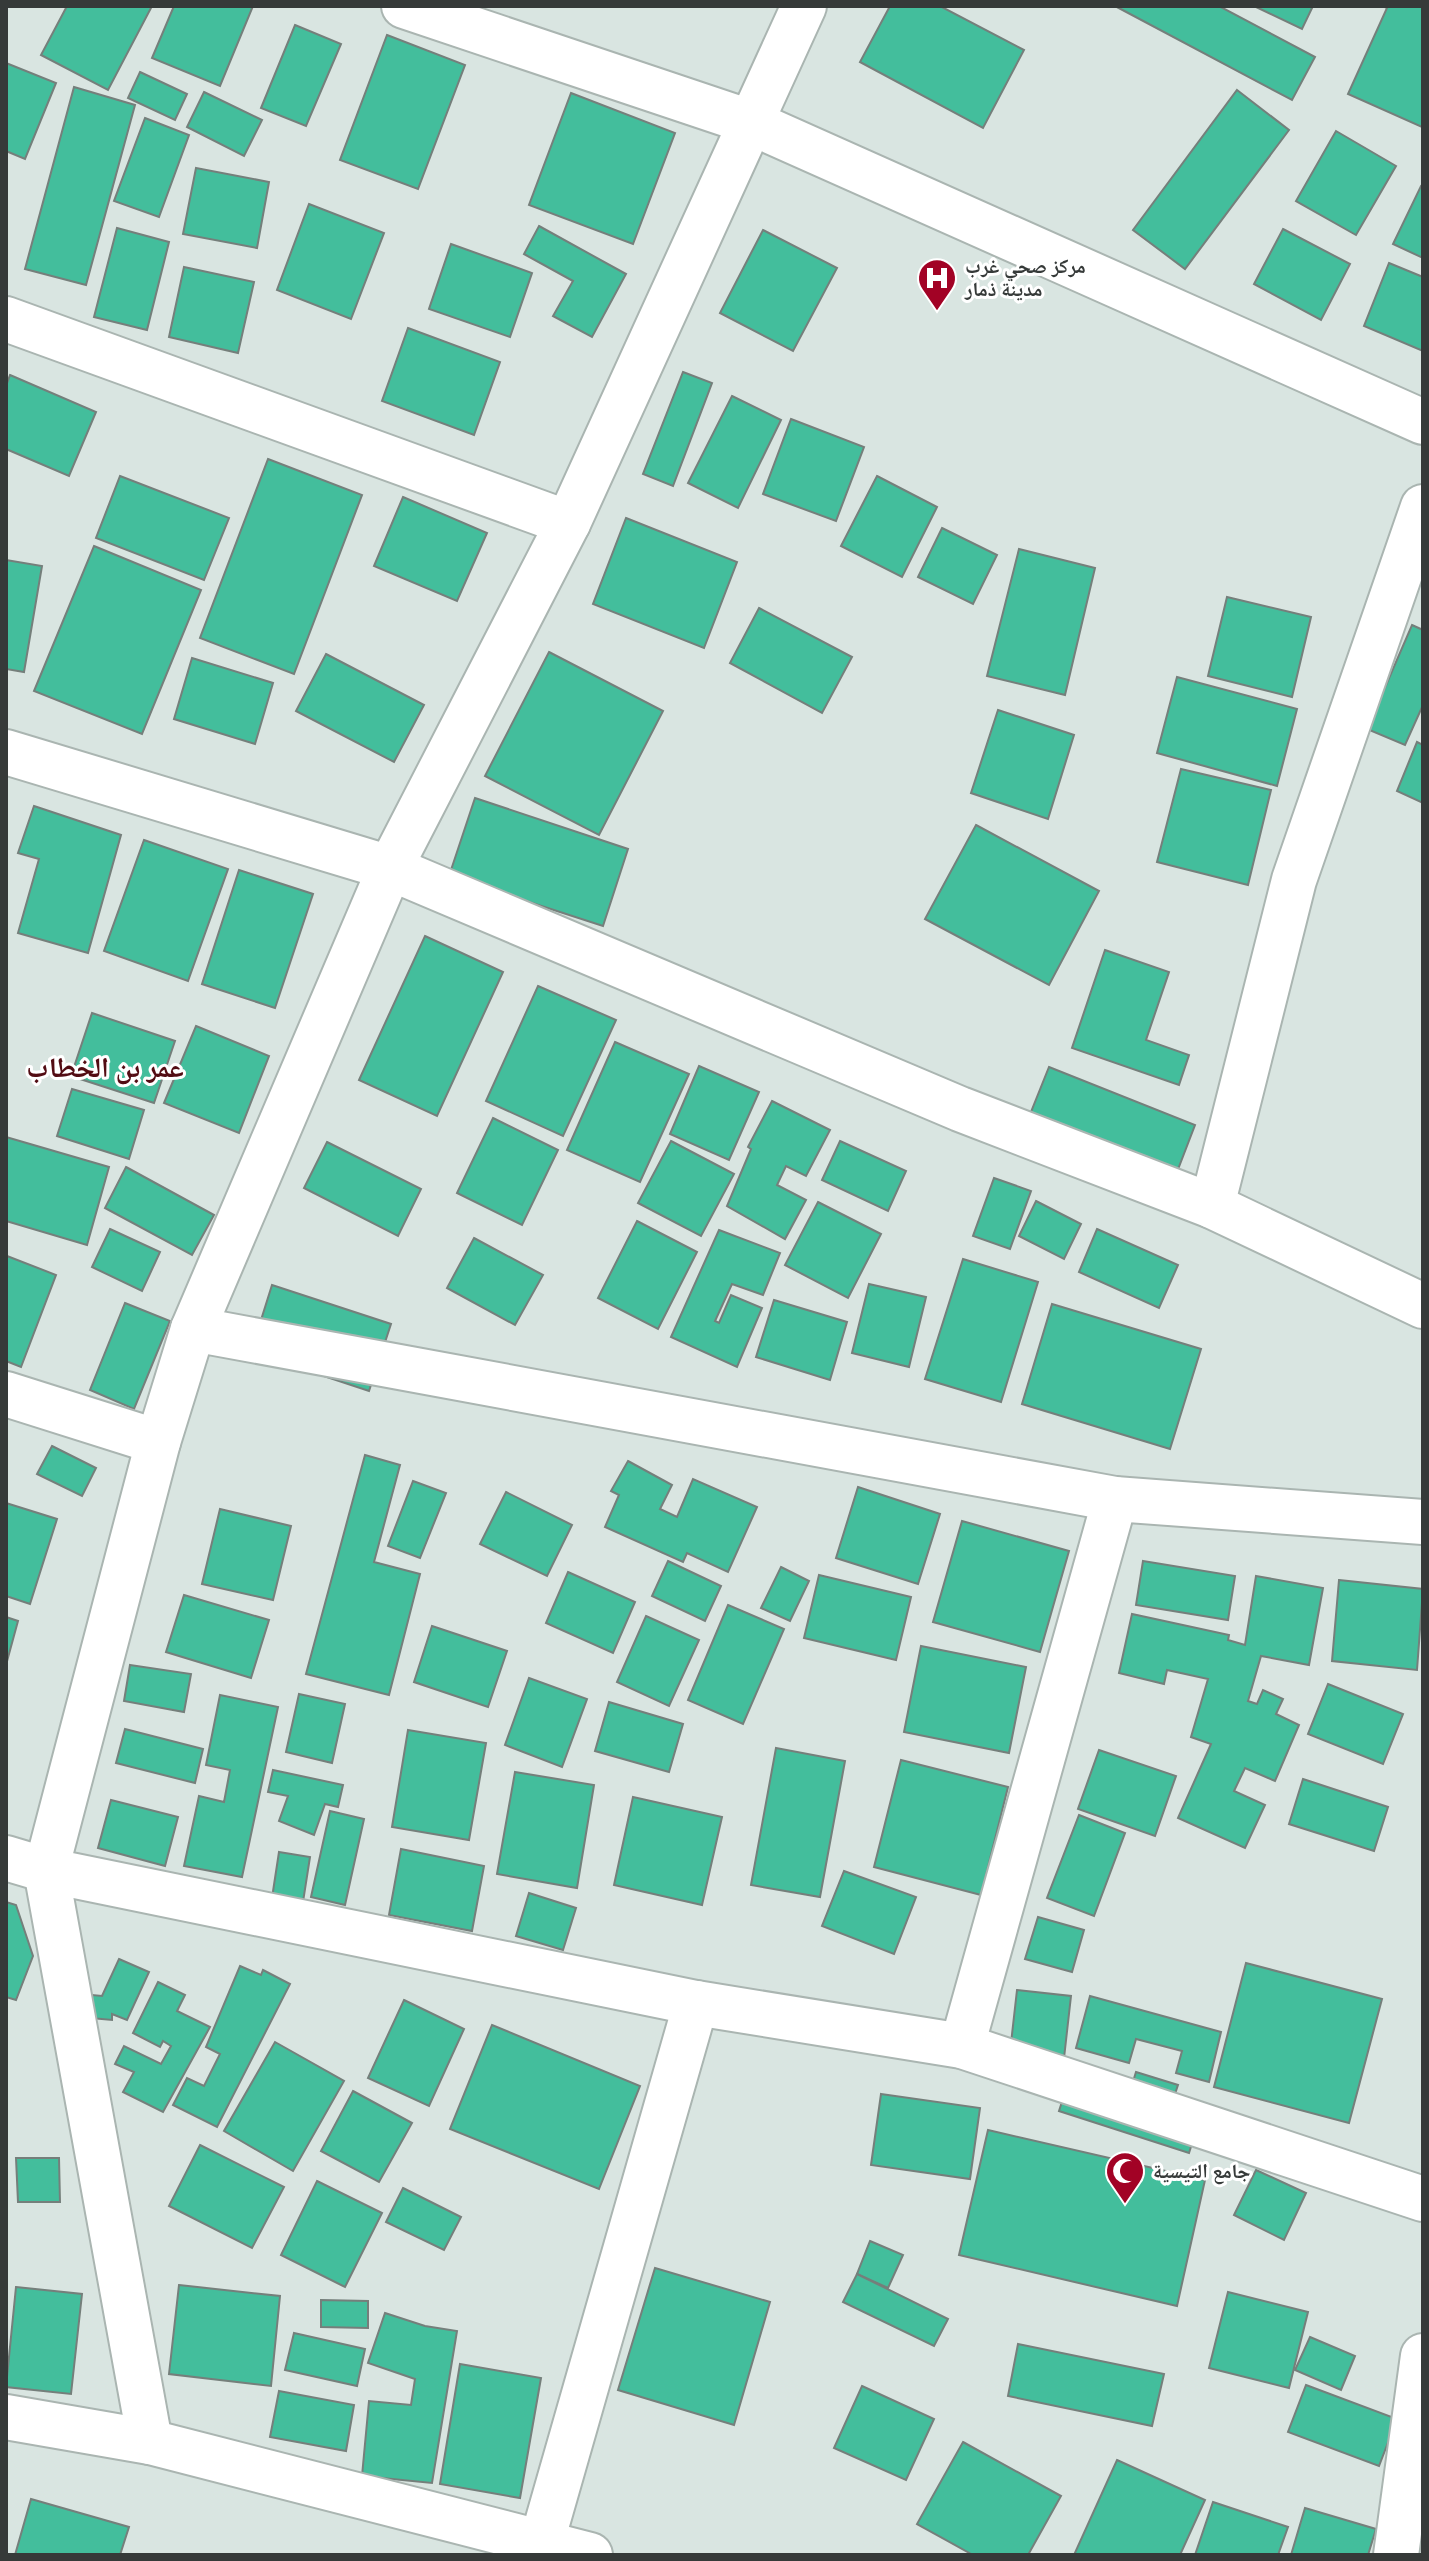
<svg xmlns="http://www.w3.org/2000/svg" width="1429" height="2561" font-family="'Fira Sans','Noto Naskh Arabic',sans-serif">
  <rect width="100%" height="100%" fill="#d9e5e1"/>
  <g fill="#43be9c" stroke="#757f7b" stroke-width="2">
    <path d="M 67,6 L 152,6 L 108,90 L 41,55 Z"/>
    <path d="M 174,6 L 253,6 L 220,86 L 152,58 Z"/>
    <path d="M 890,6 L 940,6 L 1024,50 L 983,128 L 860,62 Z"/>
    <path d="M 1115,6 L 1219,6 L 1315,57 L 1292,100 Z"/>
    <path d="M 1254,6 L 1313,6 L 1302,29 Z"/>
    <path d="M 1383,6 L 1423,6 L 1422,127 L 1348,94 L 1387,8 Z"/>
    <path d="M 295,25 L 341,44 L 306,126 L 261,108 Z"/>
    <path d="M 387,35 L 465,65 L 418,189 L 340,160 Z"/>
    <path d="M 6,63 L 56,83 L 25,159 L 6,151 Z"/>
    <path d="M 140,72 L 187,94 L 175,120 L 128,98 Z"/>
    <path d="M 74,87 L 135,105 L 86,285 L 25,269 Z"/>
    <path d="M 1237,90 L 1289,130 L 1185,269 L 1133,230 Z"/>
    <path d="M 204,92 L 262,120 L 244,156 L 187,127 Z"/>
    <path d="M 571,93 L 675,133 L 633,244 L 529,205 Z"/>
    <path d="M 145,118 L 189,135 L 159,217 L 114,201 Z"/>
    <path d="M 1336,131 L 1396,166 L 1356,235 L 1296,201 Z"/>
    <path d="M 196,168 L 269,182 L 257,248 L 183,234 Z"/>
    <path d="M 1421,186 L 1423,187 L 1423,258 L 1393,244 Z"/>
    <path d="M 309,204 L 384,233 L 351,319 L 277,290 Z"/>
    <path d="M 539,226 L 626,274 L 592,337 L 553,316 L 573,281 L 524,254 Z"/>
    <path d="M 117,228 L 169,242 L 147,330 L 94,317 Z"/>
    <path d="M 1283,229 L 1350,264 L 1321,320 L 1254,284 Z"/>
    <path d="M 763,230 L 837,268 L 793,351 L 720,313 Z"/>
    <path d="M 451,244 L 532,273 L 510,337 L 429,309 Z"/>
    <path d="M 1389,263 L 1423,277 L 1423,351 L 1364,326 Z"/>
    <path d="M 184,267 L 254,282 L 238,353 L 169,337 Z"/>
    <path d="M 408,328 L 500,362 L 474,435 L 382,401 Z"/>
    <path d="M 683,372 L 712,383 L 673,486 L 643,474 Z"/>
    <path d="M 10,375 L 96,412 L 69,476 L 6,449 L 6,386 Z"/>
    <path d="M 732,396 L 781,420 L 738,508 L 688,483 Z"/>
    <path d="M 791,419 L 864,447 L 836,521 L 763,494 Z"/>
    <path d="M 268,459 L 362,495 L 294,674 L 200,638 Z"/>
    <path d="M 120,476 L 229,518 L 204,580 L 96,538 Z"/>
    <path d="M 877,476 L 937,507 L 902,577 L 841,546 Z"/>
    <path d="M 403,497 L 487,533 L 457,601 L 374,566 Z"/>
    <path d="M 626,518 L 737,562 L 704,648 L 593,604 Z"/>
    <path d="M 942,528 L 997,555 L 973,604 L 918,577 Z"/>
    <path d="M 94,546 L 201,590 L 142,734 L 34,691 Z"/>
    <path d="M 1019,549 L 1095,568 L 1065,695 L 987,676 Z"/>
    <path d="M 6,560 L 42,566 L 24,672 L 6,669 Z"/>
    <path d="M 1227,597 L 1311,617 L 1292,697 L 1208,676 Z"/>
    <path d="M 759,608 L 852,657 L 822,713 L 730,663 Z"/>
    <path d="M 1412,625 L 1423,630 L 1423,705 L 1405,745 L 1367,729 Z"/>
    <path d="M 549,652 L 663,711 L 599,835 L 485,776 Z"/>
    <path d="M 326,654 L 424,705 L 394,762 L 296,711 Z"/>
    <path d="M 192,658 L 273,683 L 255,744 L 174,719 Z"/>
    <path d="M 1177,677 L 1297,709 L 1277,786 L 1157,753 Z"/>
    <path d="M 998,710 L 1074,735 L 1048,819 L 971,793 Z"/>
    <path d="M 1417,742 L 1423,745 L 1423,803 L 1397,791 Z"/>
    <path d="M 1181,769 L 1271,790 L 1248,885 L 1157,862 Z"/>
    <path d="M 475,798 L 628,849 L 603,926 L 449,876 Z"/>
    <path d="M 34,806 L 121,835 L 88,953 L 18,933 L 39,859 L 18,853 Z"/>
    <path d="M 976,825 L 1099,891 L 1049,985 L 925,919 Z"/>
    <path d="M 144,840 L 228,869 L 188,981 L 104,951 Z"/>
    <path d="M 239,870 L 313,894 L 275,1008 L 202,984 Z"/>
    <path d="M 425,936 L 503,972 L 437,1116 L 359,1080 Z"/>
    <path d="M 1105,950 L 1169,972 L 1146,1040 L 1189,1055 L 1179,1085 L 1072,1048 Z"/>
    <path d="M 538,986 L 616,1020 L 563,1136 L 486,1101 Z"/>
    <path d="M 92,1013 L 175,1041 L 154,1103 L 71,1076 Z"/>
    <path d="M 196,1026 L 269,1056 L 239,1133 L 164,1103 Z"/>
    <path d="M 615,1042 L 689,1074 L 640,1182 L 567,1150 Z"/>
    <path d="M 699,1066 L 759,1092 L 729,1160 L 670,1134 Z"/>
    <path d="M 1049,1067 L 1195,1125 L 1172,1185 L 1025,1127 Z"/>
    <path d="M 72,1089 L 144,1110 L 129,1159 L 57,1136 Z"/>
    <path d="M 772,1101 L 830,1130 L 806,1176 L 786,1166 L 777,1185 L 806,1200 L 785,1239 L 727,1206 L 751,1149 L 748,1147 Z"/>
    <path d="M 493,1118 L 558,1150 L 522,1225 L 457,1193 Z"/>
    <path d="M 6,1137 L 109,1167 L 87,1245 L 6,1221 Z"/>
    <path d="M 671,1141 L 734,1174 L 701,1236 L 638,1203 Z"/>
    <path d="M 840,1141 L 906,1171 L 888,1211 L 822,1180 Z"/>
    <path d="M 327,1142 L 421,1189 L 398,1236 L 304,1188 Z"/>
    <path d="M 126,1167 L 214,1215 L 192,1255 L 105,1208 Z"/>
    <path d="M 994,1178 L 1031,1191 L 1010,1249 L 973,1236 Z"/>
    <path d="M 1036,1201 L 1081,1224 L 1064,1259 L 1019,1236 Z"/>
    <path d="M 818,1202 L 881,1234 L 848,1298 L 785,1265 Z"/>
    <path d="M 637,1221 L 697,1252 L 658,1329 L 598,1298 Z"/>
    <path d="M 110,1229 L 160,1252 L 142,1291 L 92,1267 Z"/>
    <path d="M 1097,1229 L 1178,1265 L 1159,1308 L 1079,1272 Z"/>
    <path d="M 719,1230 L 780,1253 L 763,1295 L 732,1284 L 715,1321 L 719,1323 L 731,1295 L 762,1308 L 737,1367 L 671,1337 Z"/>
    <path d="M 474,1238 L 543,1275 L 515,1325 L 447,1288 Z"/>
    <path d="M 7,1256 L 56,1275 L 21,1367 L 6,1361 Z"/>
    <path d="M 963,1259 L 1038,1282 L 1001,1402 L 925,1379 Z"/>
    <path d="M 869,1284 L 926,1297 L 909,1367 L 852,1353 Z"/>
    <path d="M 272,1285 L 391,1324 L 369,1391 L 251,1352 Z"/>
    <path d="M 774,1300 L 847,1322 L 830,1380 L 756,1357 Z"/>
    <path d="M 125,1303 L 170,1321 L 134,1409 L 90,1390 Z"/>
    <path d="M 1052,1304 L 1201,1349 L 1170,1449 L 1022,1404 Z"/>
    <path d="M 52,1446 L 96,1468 L 82,1496 L 37,1474 Z"/>
    <path d="M 365,1455 L 400,1465 L 374,1562 L 420,1574 L 389,1695 L 306,1674 Z"/>
    <path d="M 628,1461 L 672,1485 L 660,1509 L 677,1517 L 693,1479 L 757,1507 L 728,1572 L 687,1553 L 683,1562 L 605,1527 L 619,1495 L 611,1491 Z"/>
    <path d="M 413,1481 L 446,1493 L 420,1558 L 388,1546 Z"/>
    <path d="M 858,1487 L 940,1514 L 918,1584 L 836,1558 Z"/>
    <path d="M 506,1492 L 572,1525 L 547,1576 L 480,1544 Z"/>
    <path d="M 6,1503 L 57,1519 L 30,1604 L 6,1596 Z"/>
    <path d="M 220,1509 L 291,1526 L 273,1600 L 202,1584 Z"/>
    <path d="M 962,1521 L 1069,1551 L 1040,1652 L 933,1622 Z"/>
    <path d="M 668,1561 L 721,1586 L 705,1621 L 652,1596 Z"/>
    <path d="M 1143,1561 L 1235,1576 L 1228,1620 L 1136,1605 Z"/>
    <path d="M 781,1567 L 809,1581 L 790,1621 L 761,1608 Z"/>
    <path d="M 568,1572 L 635,1602 L 613,1653 L 546,1623 Z"/>
    <path d="M 819,1575 L 911,1597 L 896,1660 L 804,1638 Z"/>
    <path d="M 1256,1576 L 1323,1588 L 1309,1665 L 1261,1656 L 1248,1701 L 1257,1704 L 1263,1690 L 1283,1699 L 1276,1714 L 1299,1725 L 1275,1781 L 1245,1768 L 1234,1791 L 1265,1805 L 1245,1848 L 1178,1818 L 1211,1744 L 1191,1737 L 1208,1679 L 1167,1670 L 1164,1684 L 1119,1673 L 1132,1614 L 1229,1635 L 1228,1640 L 1245,1645 Z"/>
    <path d="M 1339,1580 L 1423,1589 L 1417,1670 L 1332,1661 Z"/>
    <path d="M 184,1595 L 269,1620 L 251,1678 L 166,1652 Z"/>
    <path d="M 728,1605 L 784,1629 L 743,1724 L 688,1700 Z"/>
    <path d="M 646,1616 L 699,1640 L 669,1706 L 617,1682 Z"/>
    <path d="M 6,1617 L 18,1621 L 6,1665 Z"/>
    <path d="M 432,1626 L 507,1651 L 488,1707 L 414,1682 Z"/>
    <path d="M 921,1646 L 1026,1667 L 1009,1753 L 904,1732 Z"/>
    <path d="M 130,1665 L 191,1674 L 184,1712 L 124,1701 Z"/>
    <path d="M 529,1678 L 587,1699 L 562,1767 L 505,1745 Z"/>
    <path d="M 1328,1684 L 1403,1714 L 1383,1764 L 1308,1734 Z"/>
    <path d="M 299,1694 L 345,1704 L 332,1763 L 286,1752 Z"/>
    <path d="M 220,1695 L 278,1707 L 242,1877 L 184,1866 L 199,1796 L 224,1802 L 230,1770 L 206,1765 Z"/>
    <path d="M 609,1702 L 683,1724 L 669,1772 L 595,1751 Z"/>
    <path d="M 125,1729 L 203,1749 L 195,1783 L 116,1763 Z"/>
    <path d="M 408,1730 L 486,1743 L 469,1840 L 392,1827 Z"/>
    <path d="M 776,1748 L 845,1761 L 820,1897 L 751,1885 Z"/>
    <path d="M 1099,1750 L 1176,1776 L 1155,1836 L 1078,1809 Z"/>
    <path d="M 901,1760 L 1008,1787 L 981,1895 L 874,1867 Z"/>
    <path d="M 273,1770 L 343,1785 L 338,1807 L 325,1804 L 314,1835 L 279,1821 L 288,1796 L 268,1792 Z"/>
    <path d="M 515,1772 L 594,1785 L 577,1888 L 497,1874 Z"/>
    <path d="M 1303,1779 L 1388,1807 L 1374,1851 L 1289,1824 Z"/>
    <path d="M 633,1797 L 722,1817 L 702,1905 L 614,1885 Z"/>
    <path d="M 111,1800 L 178,1817 L 165,1866 L 98,1848 Z"/>
    <path d="M 330,1811 L 364,1819 L 345,1905 L 311,1897 Z"/>
    <path d="M 1079,1815 L 1125,1833 L 1094,1916 L 1047,1898 Z"/>
    <path d="M 401,1849 L 484,1866 L 472,1931 L 389,1915 Z"/>
    <path d="M 279,1852 L 310,1857 L 303,1902 L 272,1898 Z"/>
    <path d="M 844,1871 L 916,1897 L 894,1954 L 822,1926 Z"/>
    <path d="M 529,1893 L 576,1908 L 563,1950 L 516,1936 Z"/>
    <path d="M 6,1902 L 16,1905 L 33,1956 L 16,2000 L 6,1997 Z"/>
    <path d="M 1038,1917 L 1084,1930 L 1072,1972 L 1025,1959 Z"/>
    <path d="M 119,1959 L 149,1972 L 127,2020 L 112,2014 L 112,2020 L 80,2017 L 82,1994 L 102,1996 Z"/>
    <path d="M 1246,1963 L 1382,1999 L 1349,2123 L 1214,2087 Z"/>
    <path d="M 240,1966 L 261,1975 L 263,1970 L 290,1984 L 217,2127 L 173,2105 L 187,2078 L 204,2086 L 220,2054 L 206,2047 Z"/>
    <path d="M 158,1982 L 185,1995 L 177,2011 L 210,2027 L 163,2112 L 123,2092 L 134,2072 L 115,2064 L 124,2046 L 161,2064 L 171,2046 L 163,2041 L 160,2047 L 133,2033 Z"/>
    <path d="M 1017,1990 L 1071,1996 L 1063,2067 L 1009,2061 Z"/>
    <path d="M 1090,1996 L 1221,2032 L 1209,2082 L 1176,2073 L 1182,2051 L 1136,2039 L 1129,2063 L 1076,2048 Z"/>
    <path d="M 404,2000 L 464,2029 L 429,2106 L 368,2078 Z"/>
    <path d="M 492,2025 L 640,2086 L 599,2189 L 450,2129 Z"/>
    <path d="M 275,2042 L 344,2081 L 293,2171 L 224,2131 Z"/>
    <path d="M 1136,2072 L 1178,2085 L 1167,2118 L 1197,2128 L 1189,2153 L 1059,2111 L 1067,2086 L 1126,2104 Z"/>
    <path d="M 353,2091 L 412,2123 L 379,2182 L 321,2151 Z"/>
    <path d="M 881,2094 L 980,2108 L 970,2179 L 871,2165 Z"/>
    <path d="M 988,2130 L 1205,2180 L 1177,2306 L 959,2255 Z"/>
    <path d="M 200,2145 L 284,2187 L 252,2248 L 169,2206 Z"/>
    <path d="M 16,2158 L 59,2158 L 60,2202 L 18,2202 Z"/>
    <path d="M 1256,2170 L 1306,2193 L 1284,2240 L 1234,2215 Z"/>
    <path d="M 317,2181 L 382,2213 L 345,2287 L 281,2255 Z"/>
    <path d="M 403,2188 L 461,2217 L 444,2250 L 386,2222 Z"/>
    <path d="M 870,2241 L 903,2255 L 888,2288 L 857,2274 Z"/>
    <path d="M 655,2268 L 770,2302 L 734,2425 L 618,2390 Z"/>
    <path d="M 857,2274 L 948,2319 L 934,2346 L 843,2302 Z"/>
    <path d="M 179,2285 L 280,2296 L 271,2386 L 169,2374 Z"/>
    <path d="M 16,2287 L 82,2294 L 71,2394 L 6,2387 Z"/>
    <path d="M 1228,2292 L 1308,2312 L 1289,2388 L 1209,2368 Z"/>
    <path d="M 321,2300 L 368,2301 L 368,2328 L 321,2327 Z"/>
    <path d="M 385,2313 L 425,2326 L 457,2331 L 432,2483 L 362,2476 L 369,2401 L 411,2405 L 415,2379 L 368,2363 Z"/>
    <path d="M 294,2333 L 365,2349 L 357,2386 L 285,2370 Z"/>
    <path d="M 1310,2337 L 1355,2356 L 1341,2390 L 1295,2370 Z"/>
    <path d="M 1018,2344 L 1164,2374 L 1152,2426 L 1008,2396 Z"/>
    <path d="M 460,2364 L 541,2378 L 520,2498 L 440,2484 Z"/>
    <path d="M 1306,2385 L 1397,2419 L 1379,2466 L 1288,2432 Z"/>
    <path d="M 862,2386 L 934,2419 L 906,2480 L 834,2448 Z"/>
    <path d="M 279,2391 L 354,2405 L 346,2451 L 270,2437 Z"/>
    <path d="M 963,2442 L 1061,2496 L 1028,2555 L 973,2555 L 917,2524 Z"/>
    <path d="M 1117,2460 L 1205,2500 L 1180,2555 L 1074,2555 Z"/>
    <path d="M 31,2499 L 129,2527 L 120,2555 L 15,2555 Z"/>
    <path d="M 1213,2502 L 1288,2527 L 1278,2555 L 1195,2555 Z"/>
    <path d="M 1305,2508 L 1376,2529 L 1368,2555 L 1291,2555 Z"/>
  </g>
  <g fill="none" stroke-linecap="round" stroke-linejoin="round">
    <defs>
      <g id="minor">
        <path d="M 404,6 L 750,122 L 1423,422"/>
        <path d="M 6,319 L 568,523"/>
        <path d="M 6,752 L 390,868 L 960,1109 L 1212,1206 L 1423,1306"/>
        <path d="M 1212,1206 L 1294,880 L 1423,507"/>
        <path d="M 193,1329 L 1115,1499 L 1423,1522"/>
        <path d="M 6,1394 L 158,1442"/>
        <path d="M 6,1858 L 46,1870 L 696,2003 L 962,2046 L 1423,2199"/>
        <path d="M 962,2046 L 1115,1499"/>
        <path d="M 6,2417 L 150,2442 L 590,2555"/>
        <path d="M 150,2442 L 46,1870 L 158,1442 L 193,1329 L 390,868 L 568,523 L 804,6"/>
        <path d="M 538,2555 L 696,2003"/>
        <path d="M 1396,2555 L 1423,2356"/>
      </g>
    </defs>
    <use href="#minor" stroke="#aab5b1" stroke-width="48"/>
    <use href="#minor" stroke="#fff" stroke-width="44"/>
  </g>
  <defs>
    <symbol id="hospital-pin" viewBox="-11 -11 22 30"><path d="M0 17L-7.5 6A9.5 9.5 0 1 1 7.5 6Z" fill="#a20225" stroke="#fff"/><path d="M-5-5h3v3.5h4V-5h3V5h-3V1.5h-4V5h-3Z" fill="#fff"/></symbol>
    <symbol id="mosque-pin" viewBox="-11 -11 22 30"><path d="M0 17L-7.5 6A9.5 9.5 0 1 1 7.5 6Z" fill="#a20225" stroke="#fff"/><path d="M3.5-4.9A6 6 0 1 0 3.5 4.9A5 5 0 1 1 3.5-4.9Z" fill="#fff"/></symbol>
  </defs>
  <g fill-rule="evenodd">
    <use href="#hospital-pin" x="915" y="256" width="44" height="60"/>
    <use href="#mosque-pin" x="1103" y="2149" width="44" height="60"/>
  </g>
  <g text-anchor="middle" dominant-baseline="central" stroke-width="6" stroke-linejoin="round" paint-order="stroke">
    <g font-size="20" font-weight="bold" fill="#363a39" stroke="#fff" text-anchor="start">
      <text x="965" y="266">مركز صحي غرب<tspan x="965" dy="23">مدينة ذمار</tspan></text>
      <text x="1153" y="2171">جامع التيسية</text>
    </g>
    <g font-size="28" font-weight="bold" fill="#520c13" stroke="#fff">
      <text x="105" y="1067">عمر بن الخطاب</text>
    </g>
  </g>
  <rect width="1429" height="2561" fill="none" stroke="#363a39" stroke-width="16"/>
</svg>
